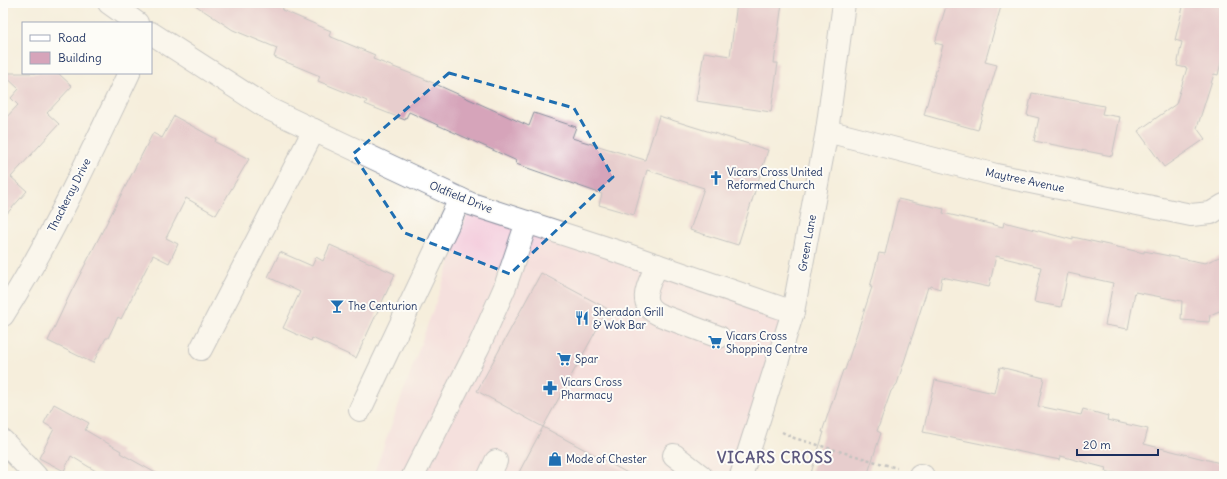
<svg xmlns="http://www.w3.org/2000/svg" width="1227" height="479" font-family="Delius,sans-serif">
  <rect width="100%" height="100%" fill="#fdfcf7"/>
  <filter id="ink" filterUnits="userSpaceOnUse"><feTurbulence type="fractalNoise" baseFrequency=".025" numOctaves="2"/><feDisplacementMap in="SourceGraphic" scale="8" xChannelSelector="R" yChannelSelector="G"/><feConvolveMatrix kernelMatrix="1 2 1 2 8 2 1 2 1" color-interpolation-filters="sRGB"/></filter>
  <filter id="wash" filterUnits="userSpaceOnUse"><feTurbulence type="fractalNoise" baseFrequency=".012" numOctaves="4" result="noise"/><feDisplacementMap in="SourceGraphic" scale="16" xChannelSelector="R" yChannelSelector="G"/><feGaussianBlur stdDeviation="0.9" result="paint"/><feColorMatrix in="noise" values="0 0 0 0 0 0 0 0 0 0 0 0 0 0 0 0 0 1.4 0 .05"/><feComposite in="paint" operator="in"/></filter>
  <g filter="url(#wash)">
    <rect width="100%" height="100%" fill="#f6eedc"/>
    <path fill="#f4cfde" d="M 471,204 L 793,312 L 741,476 L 373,476 Z"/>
    <g id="blocks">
      <g fill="#d6a4ba">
        <path d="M 192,3 L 285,3 L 282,10 L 331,31 L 329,36 L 375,55 L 373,59 L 422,78 L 529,126 L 534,113 L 576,127 L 572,138 L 645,160 L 659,116 L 768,150 L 738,245 L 690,230 L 704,188 L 647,170 L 634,215 L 599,205 L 602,194 L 516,164 L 517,161 L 409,112 L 405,120 L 365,104 L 367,101 L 318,81 L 320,76 L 274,57 L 277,48 L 233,30 Z"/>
        <path d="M 737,3 L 782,3 L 774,63 L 778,63 L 771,112 L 696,101 L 704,52 L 730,56 Z"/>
        <path d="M 947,3 L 1002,3 L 985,62 L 997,65 L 978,130 L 924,115 L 943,45 L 935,43 Z"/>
        <path d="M 1184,3 L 1224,3 L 1224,50 L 1218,75 L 1214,74 L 1197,128 L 1205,139 L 1164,167 L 1138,131 L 1176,104 L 1187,68 L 1177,66 L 1182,42 L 1175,40 Z"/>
        <path d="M 3,73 L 58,73 L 72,86 L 47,113 L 59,124 L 11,177 L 27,191 L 3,218 L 3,121 L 18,105 L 11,98 L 19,89 L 3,74 Z"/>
        <path d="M 1032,93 L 1104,106 L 1102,114 L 1120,117 L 1112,156 L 1034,141 L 1039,118 L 1027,115 Z"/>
        <path d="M 174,116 L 216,139 L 215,142 L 249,159 L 216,215 L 186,198 L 166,238 L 178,244 L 169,263 L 153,255 L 121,319 L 118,317 L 108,338 L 106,338 L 93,363 L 48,341 L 70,294 L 153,133 L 162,138 Z"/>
        <path d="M 898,199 L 944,209 L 943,213 L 1003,227 L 1004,222 L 1073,240 L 1073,237 L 1144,253 L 1144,251 L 1205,263 L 1224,255 L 1224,309 L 1210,315 L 1209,322 L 1181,320 L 1182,301 L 1135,292 L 1128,329 L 1105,325 L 1113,283 L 1068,273 L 1061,307 L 1034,302 L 1041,267 L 996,256 L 989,287 L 942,277 L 940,289 L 931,286 L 930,288 L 928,287 L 897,384 L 891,391 L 877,431 L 881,433 L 867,476 L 810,476 L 824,432 L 822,432 L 843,370 L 845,370 L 872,287 L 870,287 L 879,253 L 885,254 Z"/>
        <path d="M 330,245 L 395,274 L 356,358 L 312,338 L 311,341 L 283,328 L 300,292 L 268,277 L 280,252 L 312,266 L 316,257 L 323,261 Z"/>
        <path d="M 541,273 L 608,309 L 543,427 L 477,391 Z"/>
        <path d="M 1000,367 L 1044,378 L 1038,406 L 1081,415 L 1083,409 L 1108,416 L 1107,420 L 1148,429 L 1144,444 L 1224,464 L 1224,476 L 1128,476 L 1105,471 L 1106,468 L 1061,456 L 1060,460 L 923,432 L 935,380 L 994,393 Z"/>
        <path d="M 54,404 L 89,423 L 85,430 L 121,451 L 120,453 L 161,476 L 104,476 L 71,456 L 64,471 L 39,458 L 54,429 L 44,423 Z"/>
        <path d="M 543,427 L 633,476 L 517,476 Z"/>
      </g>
    </g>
  </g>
  <g filter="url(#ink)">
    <use href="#blocks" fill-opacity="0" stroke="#888e9d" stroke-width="1"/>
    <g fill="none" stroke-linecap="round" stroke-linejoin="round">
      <defs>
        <g id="minor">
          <path d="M 109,3 L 137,23"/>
          <path d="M 151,33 L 269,109 L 471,204 L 625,254 L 793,312"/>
          <path d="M 827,131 L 996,175 L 1191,215 L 1211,213 L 1224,205"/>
          <path d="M 657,265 C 649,284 635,304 660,315 L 719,337"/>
          <path d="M 3,315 C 52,238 90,155 129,73"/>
          <path d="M 201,349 L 314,130"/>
          <path d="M 360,410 L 460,199"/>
          <path d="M 3,441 L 36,476"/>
          <path d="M 674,455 L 701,476"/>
          <path d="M 920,475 L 923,476"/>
          <path d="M 413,476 L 479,346 L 505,287 L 527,222"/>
          <path d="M 489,476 L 496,461"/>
          <path d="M 741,476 L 793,312 L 827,131 L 844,3"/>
        </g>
      </defs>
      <use href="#minor" stroke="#888e9d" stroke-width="24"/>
      <path stroke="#888e9d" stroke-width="2.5" stroke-dasharray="3 3" stroke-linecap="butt" d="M 782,432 L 794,438 L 897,468"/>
      <use href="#minor" stroke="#fff" stroke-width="22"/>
    </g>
  </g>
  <path d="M0 0H1227V479H0ZM 449,73 L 574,108 L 613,177 L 510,274 L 405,233 L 353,154 Z" fill="#f6eedc" fill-opacity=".55" fill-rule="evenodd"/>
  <path fill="none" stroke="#1f6fb2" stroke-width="3" stroke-dasharray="8 5" stroke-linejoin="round" d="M 449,73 L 574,108 L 613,177 L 510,274 L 405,233 L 353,154 Z"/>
  <defs>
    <symbol id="church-bare" viewBox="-9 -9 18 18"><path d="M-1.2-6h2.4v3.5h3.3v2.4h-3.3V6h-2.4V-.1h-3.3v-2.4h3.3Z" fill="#1f6fb2" stroke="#fdfcf7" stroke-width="2.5" paint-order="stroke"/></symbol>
    <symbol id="bar-bare" viewBox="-9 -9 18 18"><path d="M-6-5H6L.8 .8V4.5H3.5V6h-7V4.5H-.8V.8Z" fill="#1f6fb2" stroke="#fdfcf7" stroke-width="2.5" paint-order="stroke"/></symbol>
    <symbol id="restaurant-bare" viewBox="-9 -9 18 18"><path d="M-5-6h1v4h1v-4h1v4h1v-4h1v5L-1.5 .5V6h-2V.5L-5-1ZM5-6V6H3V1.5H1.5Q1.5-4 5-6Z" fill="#1f6fb2" stroke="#fdfcf7" stroke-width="2.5" paint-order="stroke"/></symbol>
    <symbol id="supermarket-bare" viewBox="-9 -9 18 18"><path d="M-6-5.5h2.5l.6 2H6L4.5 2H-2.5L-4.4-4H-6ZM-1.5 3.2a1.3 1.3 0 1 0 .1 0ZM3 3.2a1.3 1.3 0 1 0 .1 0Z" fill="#1f6fb2" stroke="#fdfcf7" stroke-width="2.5" paint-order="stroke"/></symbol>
    <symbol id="pharmacy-bare" viewBox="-9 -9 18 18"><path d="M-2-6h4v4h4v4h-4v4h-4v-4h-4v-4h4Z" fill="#1f6fb2" stroke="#fdfcf7" stroke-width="2.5" paint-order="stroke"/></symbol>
    <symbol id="shop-bare" viewBox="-9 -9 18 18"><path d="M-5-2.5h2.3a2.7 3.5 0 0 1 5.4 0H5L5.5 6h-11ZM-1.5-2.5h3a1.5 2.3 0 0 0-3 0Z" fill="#1f6fb2" stroke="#fdfcf7" stroke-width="2.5" paint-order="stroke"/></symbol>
  </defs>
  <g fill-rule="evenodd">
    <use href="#church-bare" x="706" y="168" width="20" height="20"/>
    <use href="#bar-bare" x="327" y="296" width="20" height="20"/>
    <use href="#restaurant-bare" x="572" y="308" width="20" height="20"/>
    <use href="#supermarket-bare" x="705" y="332" width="20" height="20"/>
    <use href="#supermarket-bare" x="554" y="349" width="20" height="20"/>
    <use href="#pharmacy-bare" x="540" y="378" width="20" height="20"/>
    <use href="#shop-bare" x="545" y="449" width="20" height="20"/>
  </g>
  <g text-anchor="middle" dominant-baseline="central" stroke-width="4" stroke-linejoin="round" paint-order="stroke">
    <g font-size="11" fill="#1b2f5e" stroke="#fdfcf7" text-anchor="start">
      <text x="727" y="172">Vicars Cross United<tspan x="727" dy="13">Reformed Church</tspan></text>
      <text x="348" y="306">The Centurion</text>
      <text x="593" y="312">Sheradon Grill<tspan x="593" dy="13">&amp; Wok Bar</tspan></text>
      <text x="726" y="336">Vicars Cross<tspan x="726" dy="13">Shopping Centre</tspan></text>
      <text x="575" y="359">Spar</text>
      <text x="561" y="382">Vicars Cross<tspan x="561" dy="13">Pharmacy</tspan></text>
      <text x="566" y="459">Mode of Chester</text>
    </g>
    <g font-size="11" fill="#1b2f5e" stroke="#fdfcf7">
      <text transform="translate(1025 180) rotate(12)">Maytree Avenue</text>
      <text transform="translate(69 195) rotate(-63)">Thackeray Drive</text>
      <text transform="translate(461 197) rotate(22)">Oldfield Drive</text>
      <text transform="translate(807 243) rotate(-80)">Green Lane</text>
    </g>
    <g font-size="15" font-weight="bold" letter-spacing="1" fill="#5c587e" stroke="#fdfcf7">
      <text x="775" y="457">VICARS CROSS</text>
    </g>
  </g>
  <rect width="1227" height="479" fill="none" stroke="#fdfcf7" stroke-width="16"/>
  <rect x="22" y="22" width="130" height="52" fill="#fdfcf7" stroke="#a3aaba"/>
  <rect x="30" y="35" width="20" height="6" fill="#ffffff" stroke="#a3aaba"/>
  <text x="58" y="42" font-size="12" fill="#1b2f5e">Road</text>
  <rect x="30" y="52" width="20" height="12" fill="#d6a4ba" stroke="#a3aaba"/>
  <text x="58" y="62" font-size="12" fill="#1b2f5e">Building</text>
  <path d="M1077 449v6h81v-6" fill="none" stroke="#1b2f5e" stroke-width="2"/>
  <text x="1083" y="449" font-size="12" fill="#1b2f5e" stroke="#fdfcf7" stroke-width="3" paint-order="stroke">20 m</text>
</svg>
